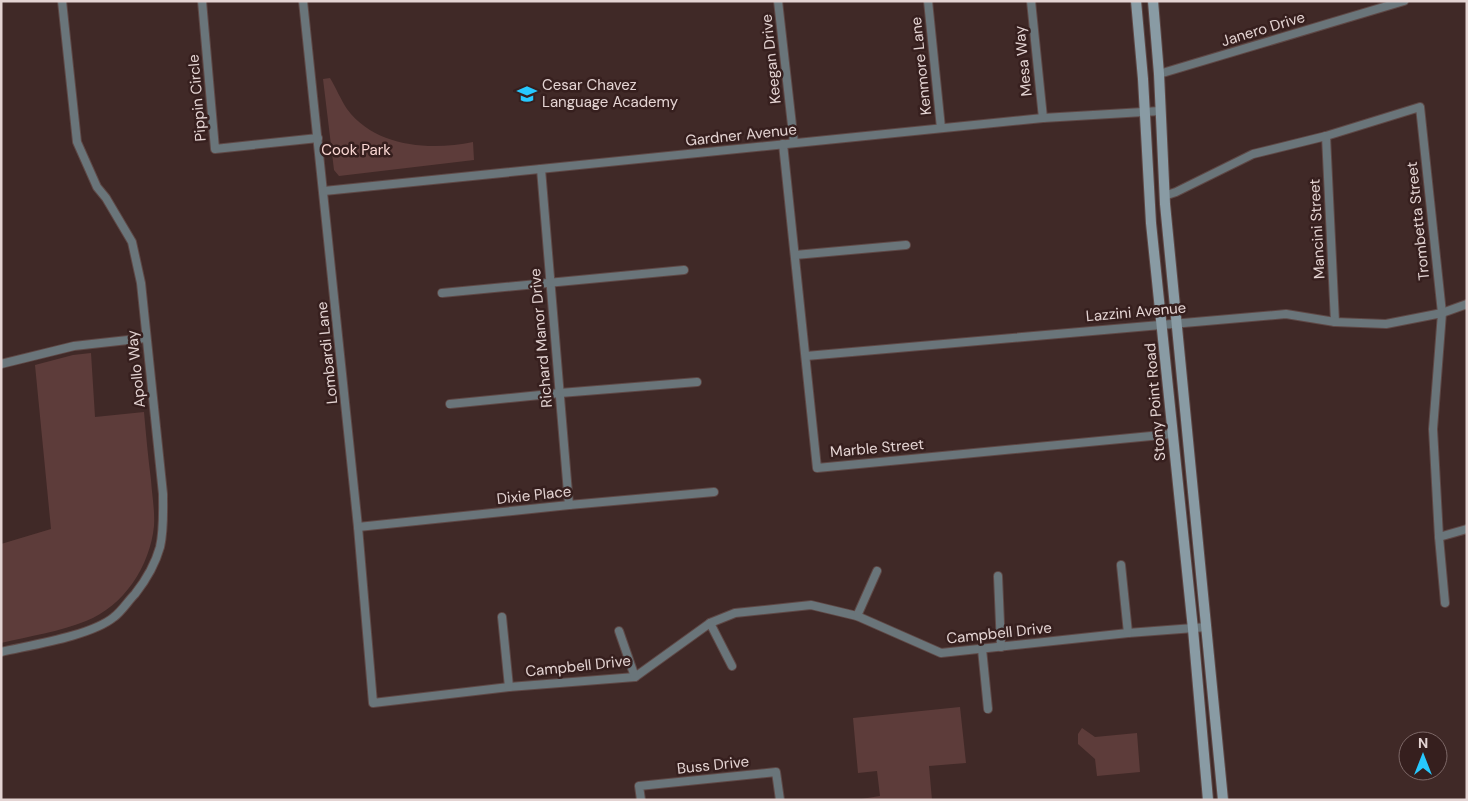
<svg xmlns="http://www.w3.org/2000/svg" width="1468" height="801" font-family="'DM Sans',sans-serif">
  <rect width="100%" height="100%" fill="#402927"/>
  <g fill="#5d3c3a">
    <path d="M 330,78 C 336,88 341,100 347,109 C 375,147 430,151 473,142 L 474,160 L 339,176 L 334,170 L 323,79 Z"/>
    <path d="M 91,353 L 95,417 L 144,412 C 146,435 148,457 151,480 C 152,495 155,511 154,526 C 150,566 124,606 86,621 C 59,632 30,636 1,643 L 1,544 L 51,529 L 35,365 L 73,355 Z"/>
    <path d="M 960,707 L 966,763 L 929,766 L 932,800 L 855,800 L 880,796 L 877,771 L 858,773 L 853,718 Z"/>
    <path d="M 1082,728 L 1095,737 L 1137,733 L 1140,772 L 1097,776 L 1095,759 L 1078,744 L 1078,734 Z"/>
  </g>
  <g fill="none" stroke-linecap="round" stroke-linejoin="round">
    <defs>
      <g id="street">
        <path d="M 202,1 L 215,149 L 318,138"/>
        <path d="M 303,1 L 358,527 L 373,703 L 509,687 L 635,677 L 710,623 L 735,613 L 811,605 L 857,616 L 941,653 L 1128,633 L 1207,627"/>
        <path d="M 778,1 L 794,143"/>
        <path d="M 928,1 L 941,128"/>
        <path d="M 1031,1 L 1043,118"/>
        <path d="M 1159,74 L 1404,1"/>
        <path d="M 1326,136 L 1335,322"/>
        <path d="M 783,144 L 817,468 L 1172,434"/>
        <path d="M 541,169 L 569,505"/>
        <path d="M 324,191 L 1043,118 L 1160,111"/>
        <path d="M 1164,196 L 1176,192 L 1253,154 L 1326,136 L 1420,107 L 1442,313 L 1433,429 L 1439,537 L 1445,603"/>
        <path d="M 795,255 L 906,245"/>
        <path d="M 442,293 L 684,270"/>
        <path d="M 806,356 L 1286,314 L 1335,322 L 1386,324 L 1442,313 L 1467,304"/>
        <path d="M 1,364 L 74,346 L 146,338"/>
        <path d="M 450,404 L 560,393 L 697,382"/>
        <path d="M 358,527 L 569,505 L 714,492"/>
        <path d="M 1439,537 L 1467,529"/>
        <path d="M 1121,565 L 1128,633"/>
        <path d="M 998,576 L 1001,647"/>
        <path d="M 857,616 L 877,571"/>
        <path d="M 502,617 L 509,687"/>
        <path d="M 710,623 L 732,666"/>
        <path d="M 619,631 L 635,677"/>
        <path d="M 982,649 L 988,709"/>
        <path d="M 1,652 C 31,645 91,636 114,617 C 122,611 128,601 135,594 C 146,580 155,565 160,547 C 164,530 163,511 163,494 L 141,283 L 132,242 L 106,198 L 97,187 L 77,142 L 62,1"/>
        <path d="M 641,800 L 639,786 L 776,772 L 780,800"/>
      </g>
      <g id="secondary">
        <path d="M 1136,1 L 1143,79 L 1151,223 L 1193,629 L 1208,800"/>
        <path d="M 1153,1 L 1159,74 L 1165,204 L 1223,800"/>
      </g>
    </defs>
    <use href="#street" stroke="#5e4846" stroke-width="10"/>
    <use href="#secondary" stroke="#5e4846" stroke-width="12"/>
    <use href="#street" stroke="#6a757a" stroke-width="8"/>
    <use href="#secondary" stroke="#899ba4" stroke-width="10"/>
  </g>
  <defs>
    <symbol id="school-bare" viewBox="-9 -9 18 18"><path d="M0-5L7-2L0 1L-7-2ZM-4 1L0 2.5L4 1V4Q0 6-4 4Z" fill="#27c8fe" stroke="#361f1e" stroke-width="2.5" paint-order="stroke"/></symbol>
  </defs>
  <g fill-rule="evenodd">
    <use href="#school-bare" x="513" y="80" width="28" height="28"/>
  </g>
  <g text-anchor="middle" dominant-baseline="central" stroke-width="5" stroke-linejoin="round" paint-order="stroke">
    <g font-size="15" fill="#e4d4d3" stroke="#361f1e">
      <text transform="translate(1263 29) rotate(-17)">Janero Drive</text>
      <text transform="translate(771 59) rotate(-96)">Keegan Drive</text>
      <text transform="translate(1023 61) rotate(-96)">Mesa Way</text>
      <text transform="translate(921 66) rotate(-96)">Kenmore Lane</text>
      <text transform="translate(197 98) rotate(-95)">Pippin Circle</text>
      <text transform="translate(741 135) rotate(-6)">Gardner Avenue</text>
      <text transform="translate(1418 221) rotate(-96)">Trombetta Street</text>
      <text transform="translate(1317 229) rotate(-93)">Mancini Street</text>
      <text transform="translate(1136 312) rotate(-5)">Lazzini Avenue</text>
      <text transform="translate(541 338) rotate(-95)">Richard Manor Drive</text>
      <text transform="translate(327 353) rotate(-96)">Lombardi Lane</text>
      <text transform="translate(136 369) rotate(-96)">Apollo Way</text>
      <text transform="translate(1155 402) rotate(-95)">Stony Point Road</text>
      <text transform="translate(877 448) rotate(-5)">Marble Street</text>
      <text transform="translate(534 495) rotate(-6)">Dixie Place</text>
      <text transform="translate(999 633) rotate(-6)">Campbell Drive</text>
      <text transform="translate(578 666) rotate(-6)">Campbell Drive</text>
      <text transform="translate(713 765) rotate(-6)">Buss Drive</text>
    </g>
    <g font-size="15" fill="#e4d4d3" stroke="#361f1e" text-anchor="start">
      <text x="542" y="85">Cesar Chavez<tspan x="542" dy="17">Language Academy</tspan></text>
    </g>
    <g font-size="15" fill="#fad7d3" stroke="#361f1e">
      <text x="356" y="150">Cook Park</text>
    </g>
  </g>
  <rect width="1468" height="801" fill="none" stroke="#e4d4d3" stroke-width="5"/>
  <g transform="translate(1423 756)"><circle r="24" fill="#361f1e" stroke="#7c6766"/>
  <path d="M0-4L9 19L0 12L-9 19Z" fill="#27c8fe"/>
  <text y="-8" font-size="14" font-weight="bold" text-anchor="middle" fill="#e4d4d3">N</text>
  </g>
</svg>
